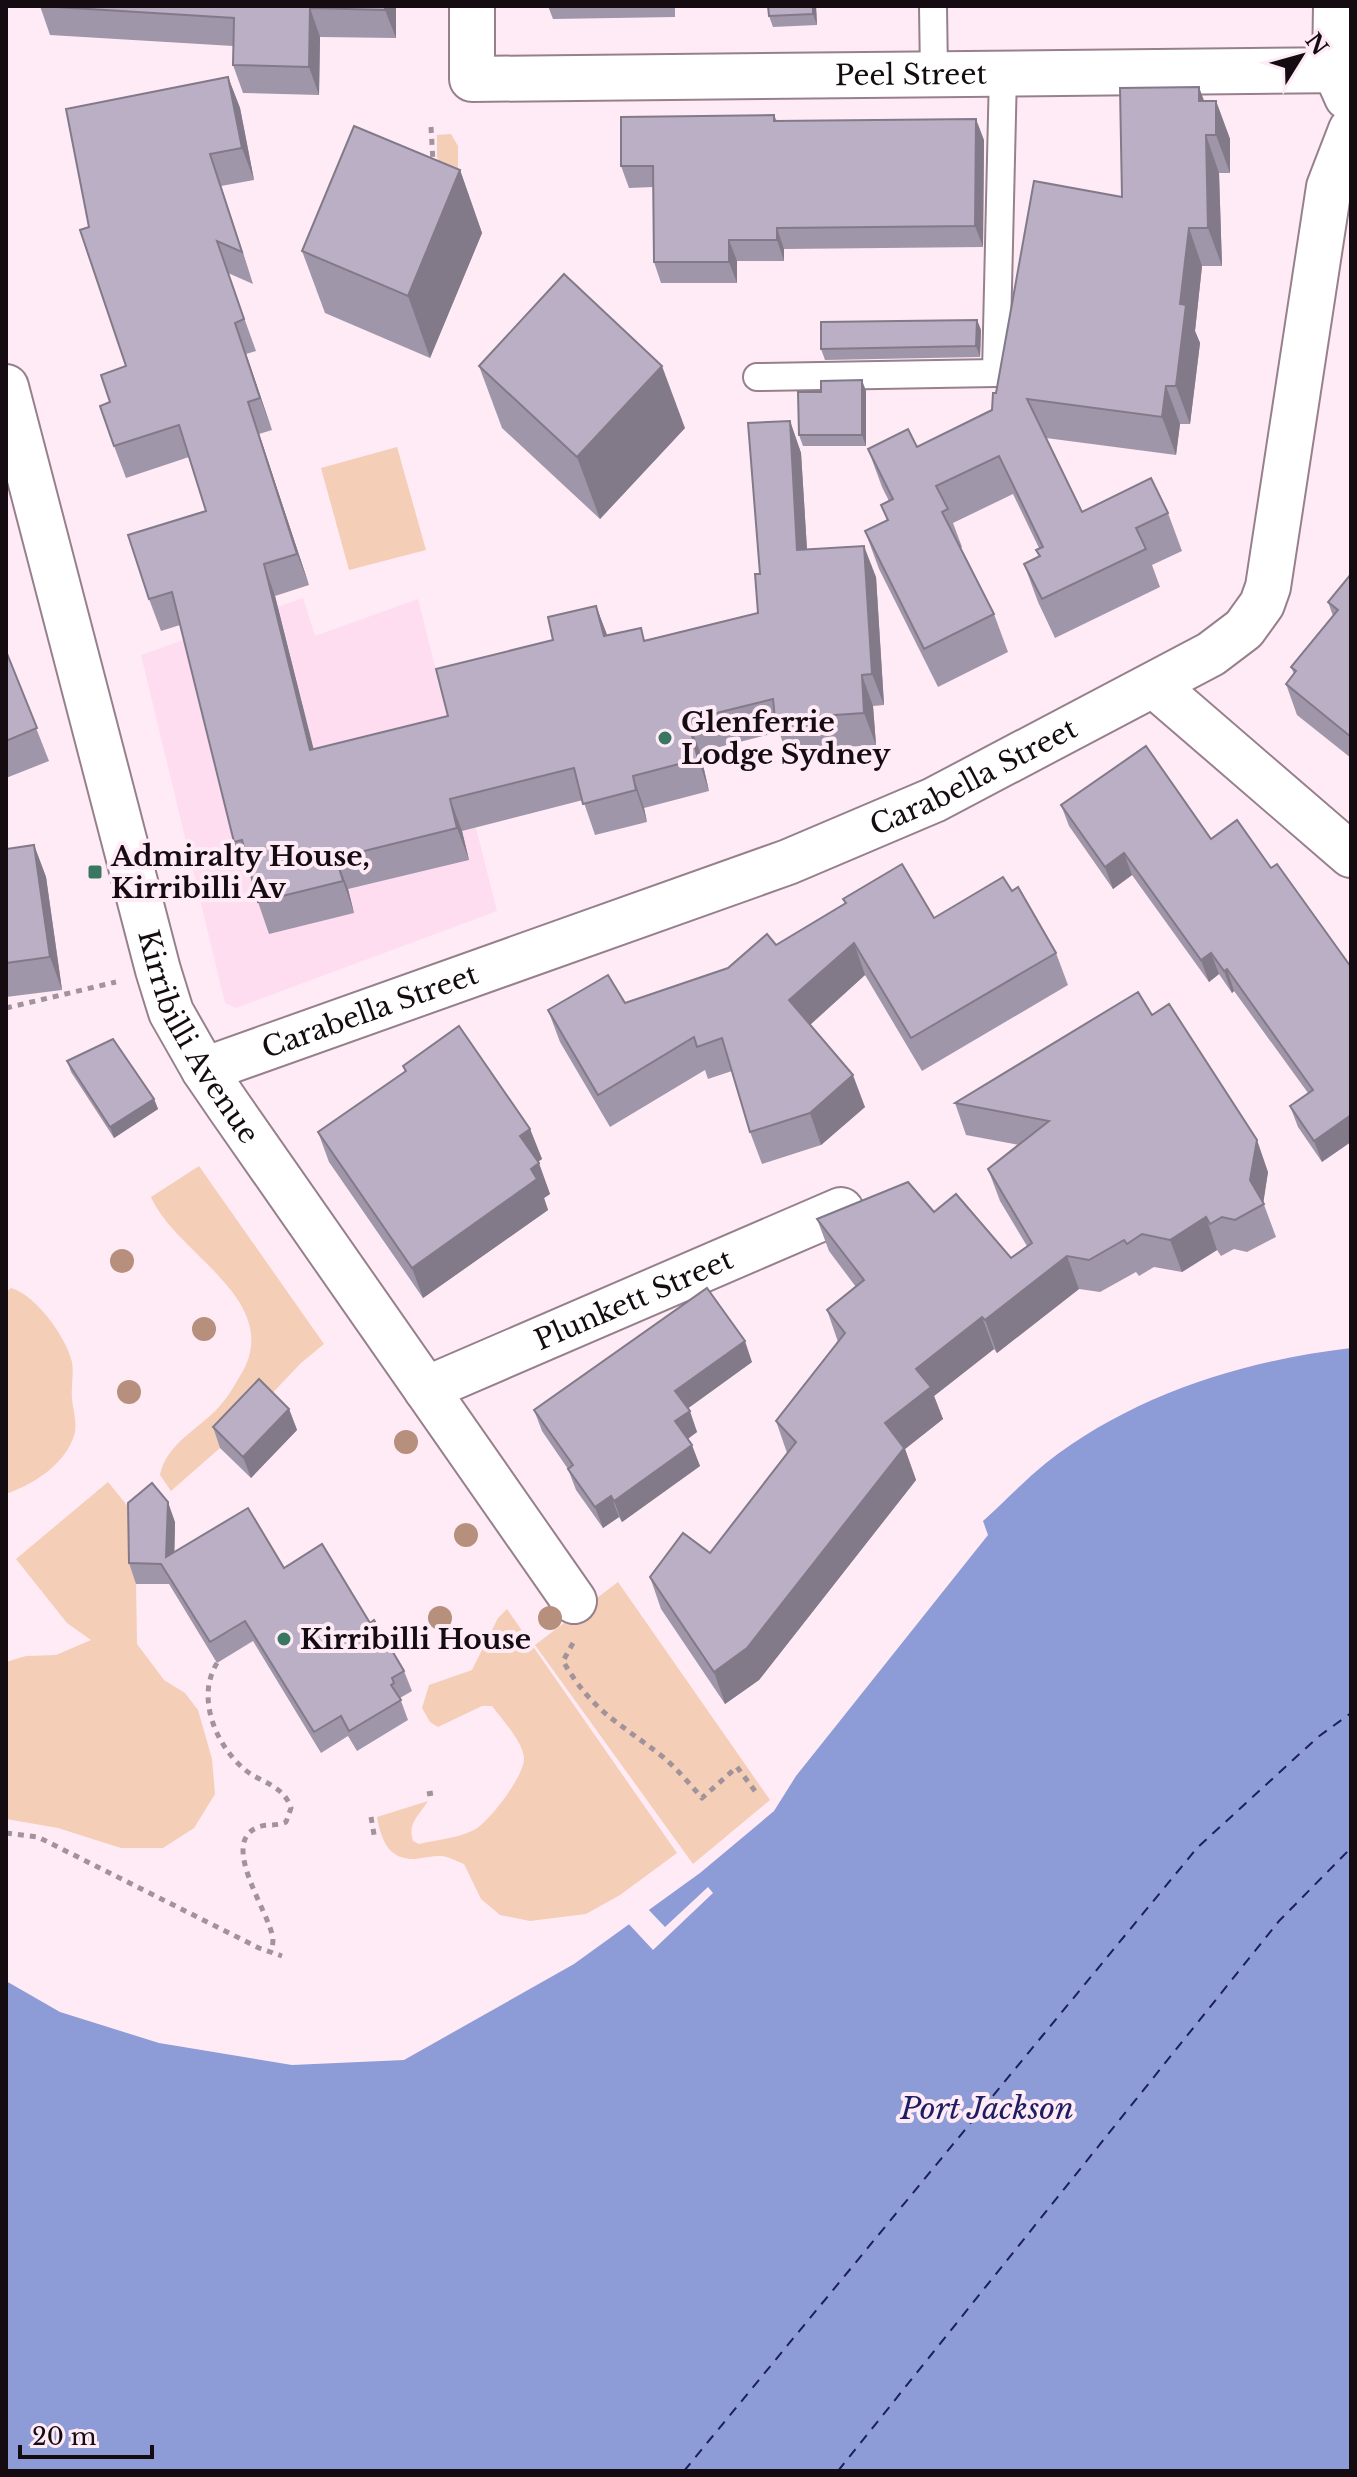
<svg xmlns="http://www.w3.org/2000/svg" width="1357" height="2477" font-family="'Libre Baskerville',serif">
  <rect width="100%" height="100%" fill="#ffebf6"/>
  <path fill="#fdddef" d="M 303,598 L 315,636 L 418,599 L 497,911 L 236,1008 L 225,1003 L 141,655 Z"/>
  <g fill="#f4ceb7">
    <path d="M 451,134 L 458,146 L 458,214 L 450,216 L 437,156 L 437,135 Z"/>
    <path d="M 397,447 L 426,550 L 349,570 L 321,468 Z"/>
    <path d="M 199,1166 L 324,1344 L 301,1363 L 220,1448 L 171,1491 L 160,1475 C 167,1441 203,1428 223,1402 C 230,1394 235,1384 240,1376 C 287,1301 175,1254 151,1197 Z"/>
    <path d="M 11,1288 C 36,1295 66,1337 72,1362 C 74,1373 71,1387 72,1399 C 73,1410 78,1426 74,1436 C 64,1465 34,1484 6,1494 L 6,1292 Z"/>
    <path d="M 108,1482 L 135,1515 L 137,1644 L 164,1680 L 185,1693 L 198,1710 L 212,1759 L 215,1794 L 194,1828 L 163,1848 L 121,1848 L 58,1828 L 6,1819 L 6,1662 L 26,1656 L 56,1655 L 91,1640 L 67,1623 L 16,1559 Z"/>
    <path d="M 618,1582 L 770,1800 L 693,1864 L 535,1645 Z"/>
    <path d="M 507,1609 L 677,1853 L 620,1895 L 586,1914 L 530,1921 L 500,1915 L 481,1899 L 464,1864 C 456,1861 448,1856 440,1856 C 431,1856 423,1858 415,1859 C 388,1860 381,1839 377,1817 L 428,1801 C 419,1816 407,1823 413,1841 L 419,1844 C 436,1840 458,1838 474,1830 C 489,1822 524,1776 524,1759 C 524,1743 501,1718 492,1706 L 482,1706 L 438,1727 L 430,1722 L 422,1708 L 429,1685 L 472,1670 L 498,1618 Z"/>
  </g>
  <path fill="#8d9bd6" d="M 1351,1348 L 1351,2471 L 6,2471 L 6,1981 L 60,2012 L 159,2043 L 292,2065 L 404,2060 L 574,1964 L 700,1873 L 774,1811 L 796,1776 L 988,1535 L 983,1521 C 1004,1502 1024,1481 1046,1463 C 1133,1395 1242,1361 1351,1348 Z"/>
  <path fill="#ffebf6" d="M 708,1887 L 713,1893 L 653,1950 L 626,1921 L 646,1907 L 665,1927 Z"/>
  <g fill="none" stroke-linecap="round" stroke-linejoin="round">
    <g stroke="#1b1e63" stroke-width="2" stroke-dasharray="10 8" stroke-linecap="butt">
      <path d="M 684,2471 L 1197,1848 L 1318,1737 L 1351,1713"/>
      <path d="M 838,2471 L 1279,1921 L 1351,1848"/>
    </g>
    <defs>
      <g id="lane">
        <path d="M 933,6 L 934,74"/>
        <path d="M 757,377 L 996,373 L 1003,73"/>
      </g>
      <g id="street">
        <path id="s1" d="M 472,6 L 472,79 L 1351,70"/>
        <path d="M 1336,6 L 1335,70 L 1347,97"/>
        <path id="s2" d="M 6,387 L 158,970 L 171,1012 L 204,1070 L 230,1108 L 574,1601"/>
        <path d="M 1154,685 L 1351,855"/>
        <path id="s3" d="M 204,1070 L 788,862 L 934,800 L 1211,654 L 1244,629 L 1262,604 L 1268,587 L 1329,187 L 1351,130"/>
        <path id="s4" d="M 426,1389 L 841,1210"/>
      </g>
    </defs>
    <use href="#lane" stroke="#96808c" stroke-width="30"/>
    <use href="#street" stroke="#96808c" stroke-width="48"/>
    <g stroke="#a2939b" stroke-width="5" stroke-dasharray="6 6" stroke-linecap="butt">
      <path d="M 431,127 L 433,162"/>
      <path d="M 6,1008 L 116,982"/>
      <path d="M 573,1643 L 563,1661 C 593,1713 619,1722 663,1757 C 677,1769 690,1784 702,1798 L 737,1767 L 758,1795"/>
      <path d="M 217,1663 C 196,1697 215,1744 244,1769 C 260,1783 283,1784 291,1808 L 286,1822 C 276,1827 265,1823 256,1828 C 220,1845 270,1913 273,1939 C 273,1944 272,1948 271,1952"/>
      <path d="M 427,1794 L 438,1792"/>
      <path d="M 371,1817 L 375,1840"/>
      <path d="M 6,1833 L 38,1837 L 259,1948 L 282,1956"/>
    </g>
    <use href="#lane" stroke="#fff" stroke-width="26"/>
    <use href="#street" stroke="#fff" stroke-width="44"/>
  </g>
  <g fill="#b68f7d">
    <circle cx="122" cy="1261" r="12"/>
    <circle cx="204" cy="1329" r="12"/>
    <circle cx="129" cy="1392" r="12"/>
    <circle cx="406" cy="1442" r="12"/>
    <circle cx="466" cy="1535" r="12"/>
    <circle cx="440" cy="1618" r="12"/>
    <circle cx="550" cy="1618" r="12"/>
  </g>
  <g fill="#a096a9">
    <path d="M 40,6 L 396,6 L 396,38 L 320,37 L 319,95 L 243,93 L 233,65 L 233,46 L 50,35 Z"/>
    <path d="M 548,6 L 675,6 L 675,17 L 553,19 Z"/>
    <path d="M 816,6 L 817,25 L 773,27 L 769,16 Z"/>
    <path d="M 228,77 L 240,108 L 254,180 L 221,186 L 253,284 L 228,273 L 256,351 L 246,354 L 272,430 L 259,434 L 309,585 L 275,596 L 313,749 L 448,716 L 553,640 L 596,606 L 607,636 L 645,640 L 758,613 L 760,574 L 790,421 L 801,453 L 807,549 L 876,577 L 884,705 L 873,706 L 876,745 L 786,751 L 779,732 L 700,752 L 709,791 L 644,808 L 647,822 L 595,835 L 583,800 L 462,831 L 469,860 L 348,889 L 354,913 L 269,934 L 258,902 L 250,872 L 245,873 L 234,842 L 180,625 L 161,631 L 149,599 L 206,511 L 189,457 L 126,478 L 114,446 L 110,402 L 126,366 L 89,227 Z"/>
    <path d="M 1204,101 L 1216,101 L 1230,139 L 1230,173 L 1219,173 L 1222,266 L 1202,266 L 1195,331 L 1200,343 L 1190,424 L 1180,424 L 1176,455 L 1046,438 L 1082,512 L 1168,513 L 1182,551 L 1152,565 L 1160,587 L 1055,638 L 1038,602 L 1024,564 L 1039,557 L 1036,550 L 1039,548 L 1013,494 L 953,523 L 962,547 L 961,548 L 994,614 L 1008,652 L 938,687 L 879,569 L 865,531 L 887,520 L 881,505 L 889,501 L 882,487 L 868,449 L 917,447 L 992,410 L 996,393 L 1122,197 Z"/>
    <path d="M 774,115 L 777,121 L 984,140 L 983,247 L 784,249 L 784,261 L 737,261 L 737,283 L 661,283 L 654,262 L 653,187 L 629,188 L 621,166 Z"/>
    <path d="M 460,170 L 482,233 L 430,358 L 325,313 L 302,251 Z"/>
    <path d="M 977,320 L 981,330 L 980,357 L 825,360 L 821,349 Z"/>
    <path d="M 479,366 L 685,428 L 600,519 L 502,428 Z"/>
    <path d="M 866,391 L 866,446 L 803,446 L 799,435 Z"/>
    <path d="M 1351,574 L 1351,758 L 1297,715 L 1286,684 L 1294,674 L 1291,667 L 1333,616 L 1328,602 Z"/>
    <path d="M 6,651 L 49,761 L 6,778 Z"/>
    <path d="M 1061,805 L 1211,839 L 1271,868 L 1351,967 L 1322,1162 L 1298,1127 L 1290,1106 L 1308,1093 L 1234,991 L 1232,993 L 1219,974 L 1209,982 L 1132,875 L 1113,889 L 1069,826 Z"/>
    <path d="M 34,845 L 46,877 L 62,990 L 6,997 L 6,849 Z"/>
    <path d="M 1012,891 L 1056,953 L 1068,985 L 922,1071 L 865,975 L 810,1025 L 865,1107 L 821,1145 L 762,1164 L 750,1132 L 732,1071 L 708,1079 L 705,1070 L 610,1127 L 560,1042 L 548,1010 L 625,1003 L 728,968 L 776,945 L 845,904 L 843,899 L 934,918 Z"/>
    <path d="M 1152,1015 L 1268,1172 L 1263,1202 L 1276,1237 L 1247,1252 L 1234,1249 L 1221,1256 L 1217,1250 L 1182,1272 L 1154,1267 L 1139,1276 L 1136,1272 L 1100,1292 L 1079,1289 L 997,1353 L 994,1349 L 934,1396 L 943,1419 L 905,1449 L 916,1480 L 759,1680 L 725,1704 L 661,1609 L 650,1577 L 710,1553 L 787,1453 L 776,1421 L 838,1342 L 827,1310 L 856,1287 L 829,1251 L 817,1219 L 934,1212 L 1011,1258 L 1027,1246 L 1000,1201 L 988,1169 L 1019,1145 L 966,1135 L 955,1103 Z"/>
    <path d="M 67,1061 L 154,1099 L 158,1109 L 114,1138 L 71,1072 Z"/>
    <path d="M 403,1066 L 530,1129 L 542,1159 L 538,1162 L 550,1194 L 544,1198 L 548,1210 L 423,1298 L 329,1162 L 318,1132 L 405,1072 Z"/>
    <path d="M 752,1362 L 688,1408 L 697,1432 L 688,1439 L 700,1466 L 622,1522 L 619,1517 L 603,1528 L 576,1490 L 568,1469 L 542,1431 L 534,1410 Z"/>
    <path d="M 289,1409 L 297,1430 L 251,1478 L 220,1448 L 213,1427 Z"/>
    <path d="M 175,1522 L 174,1552 L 284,1568 L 370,1623 L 404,1671 L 412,1691 L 400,1698 L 408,1720 L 357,1751 L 348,1736 L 321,1753 L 253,1641 L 217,1663 L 169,1584 L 136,1584 L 129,1563 Z"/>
  </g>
  <g fill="#827a89">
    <path d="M 385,6 L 396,6 L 396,38 L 385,10 Z"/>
    <path d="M 813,6 L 816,6 L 817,25 L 813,14 Z"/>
    <path d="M 310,8 L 320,37 L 319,95 L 309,67 Z"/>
    <path d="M 228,77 L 240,108 L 254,180 L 242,148 Z"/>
    <path d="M 1199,87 L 1213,125 L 1199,101 Z"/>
    <path d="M 1216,101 L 1230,139 L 1230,173 L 1216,135 Z"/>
    <path d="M 976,119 L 984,140 L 983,247 L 975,226 Z"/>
    <path d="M 1206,135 L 1219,173 L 1222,266 L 1208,228 Z"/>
    <path d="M 210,154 L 221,186 L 253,284 L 242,252 Z"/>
    <path d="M 460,170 L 482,233 L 430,358 L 408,296 Z"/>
    <path d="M 777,228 L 784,249 L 784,261 L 777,240 Z"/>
    <path d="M 1189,228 L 1202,266 L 1195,331 L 1200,343 L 1190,424 L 1176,386 L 1180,304 Z"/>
    <path d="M 729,240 L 737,261 L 737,283 L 729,262 Z"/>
    <path d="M 977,320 L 981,330 L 980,357 L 976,346 Z"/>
    <path d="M 235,323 L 246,354 L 272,430 L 260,398 Z"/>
    <path d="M 662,366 L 685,428 L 600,519 L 577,457 Z"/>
    <path d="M 862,380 L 866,391 L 866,446 L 862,435 Z"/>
    <path d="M 1166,386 L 1180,424 L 1176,455 L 1162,417 Z"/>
    <path d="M 248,402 L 259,434 L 309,585 L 297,554 Z"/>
    <path d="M 790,421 L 801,453 L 809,582 L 797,550 Z"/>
    <path d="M 864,546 L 876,577 L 884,705 L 872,674 Z"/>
    <path d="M 264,564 L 275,596 L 322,782 L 310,750 Z"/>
    <path d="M 596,606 L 608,637 L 604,636 Z"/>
    <path d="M 862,675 L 873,706 L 876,745 L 864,713 Z"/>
    <path d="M 688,720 L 700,752 L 709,791 L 698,759 Z"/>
    <path d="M 633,776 L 644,808 L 647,822 L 636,790 Z"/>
    <path d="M 450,799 L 462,831 L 469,860 L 457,828 Z"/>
    <path d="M 34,845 L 46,877 L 62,990 L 50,957 Z"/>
    <path d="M 1124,853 L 1132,875 L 1113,889 L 1105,867 Z"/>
    <path d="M 336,858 L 348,889 L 354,913 L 343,881 Z"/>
    <path d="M 854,943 L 865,975 L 801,1033 L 789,1000 Z"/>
    <path d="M 1211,953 L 1219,974 L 1209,982 L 1201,960 Z"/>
    <path d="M 1227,969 L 1234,991 L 1232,993 L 1224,971 Z"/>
    <path d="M 853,1075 L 865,1107 L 821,1145 L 810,1113 Z"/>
    <path d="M 154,1099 L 158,1109 L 114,1138 L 110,1127 Z"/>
    <path d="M 1351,1115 L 1351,1142 L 1322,1162 L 1314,1141 Z"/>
    <path d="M 530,1129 L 542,1159 L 531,1166 L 520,1136 Z"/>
    <path d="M 1257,1140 L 1268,1172 L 1263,1205 L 1250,1180 Z"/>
    <path d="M 539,1163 L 550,1194 L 544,1198 L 548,1210 L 423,1298 L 412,1268 L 531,1169 Z"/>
    <path d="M 1206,1217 L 1217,1250 L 1182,1272 L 1170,1240 Z"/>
    <path d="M 1067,1256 L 1079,1289 L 997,1353 L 985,1320 Z"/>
    <path d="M 982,1317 L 994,1349 L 934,1396 L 943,1419 L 905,1449 L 916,1480 L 759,1680 L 725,1704 L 714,1672 L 885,1423 L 916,1369 Z"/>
    <path d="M 745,1341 L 752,1362 L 683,1412 L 675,1391 Z"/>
    <path d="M 289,1409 L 297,1430 L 251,1478 L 243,1457 Z"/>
    <path d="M 690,1411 L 697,1432 L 683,1442 L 675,1421 Z"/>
    <path d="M 692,1445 L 700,1466 L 622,1522 L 614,1501 Z"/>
    <path d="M 611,1496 L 619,1517 L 603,1528 L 595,1507 Z"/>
    <path d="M 168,1502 L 175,1522 L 174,1577 L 166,1557 Z"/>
  </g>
  <g fill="#baafc4" stroke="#827a89" stroke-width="2">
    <path d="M 40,6 L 385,6 L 385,10 L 310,8 L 309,67 L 233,65 L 234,18 Z"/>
    <path d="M 768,6 L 813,6 L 813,14 L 769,16 Z"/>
    <path d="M 228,77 L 242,148 L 210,154 L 242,252 L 217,241 L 244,319 L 235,323 L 260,398 L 248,402 L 297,554 L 264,564 L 310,750 L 448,716 L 436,669 L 553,640 L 548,617 L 596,606 L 604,636 L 641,628 L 644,641 L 758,613 L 755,574 L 760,574 L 748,423 L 790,421 L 797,550 L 864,546 L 872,674 L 862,675 L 864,713 L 775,719 L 773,699 L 688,720 L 698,759 L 633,776 L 636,790 L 583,804 L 574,768 L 450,799 L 457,828 L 336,858 L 343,881 L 258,902 L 242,840 L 234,842 L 172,592 L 149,599 L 128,535 L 206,511 L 179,425 L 114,446 L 100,406 L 110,402 L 101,375 L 126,366 L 80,230 L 89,227 L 66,109 Z"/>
    <path d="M 1199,87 L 1199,101 L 1216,101 L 1216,135 L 1206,135 L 1208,228 L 1189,228 L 1180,304 L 1186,305 L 1176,386 L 1166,386 L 1162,417 L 1027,399 L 1082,512 L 1151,478 L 1168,513 L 1136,528 L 1146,549 L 1042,599 L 1024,564 L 1040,556 L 1036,550 L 1043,547 L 999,456 L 936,486 L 948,509 L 942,512 L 994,614 L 924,649 L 865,531 L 888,520 L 881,505 L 893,499 L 868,449 L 908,429 L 917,447 L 992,410 L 993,393 L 996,393 L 1034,181 L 1122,197 L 1120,88 Z"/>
    <path d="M 774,115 L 774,121 L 976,119 L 975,226 L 777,228 L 777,240 L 729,240 L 729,262 L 654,262 L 653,166 L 621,166 L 621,117 Z"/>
    <path d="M 354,126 L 460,170 L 408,296 L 302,251 Z"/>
    <path d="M 564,274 L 662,366 L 577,457 L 479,366 Z"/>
    <path d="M 977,320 L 976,346 L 821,349 L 821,322 Z"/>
    <path d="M 862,380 L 862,435 L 799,435 L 798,392 L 821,392 L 821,381 Z"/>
    <path d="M 1351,574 L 1351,737 L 1286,684 L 1296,671 L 1291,667 L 1338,610 L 1328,602 Z"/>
    <path d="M 6,651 L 37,728 L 6,741 Z"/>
    <path d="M 1146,746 L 1211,839 L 1237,820 L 1271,868 L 1277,864 L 1351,967 L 1351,1115 L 1314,1141 L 1290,1106 L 1313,1090 L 1227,969 L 1224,971 L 1211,953 L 1201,960 L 1124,853 L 1105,867 L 1061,805 Z"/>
    <path d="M 34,845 L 50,957 L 6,963 L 6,849 Z"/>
    <path d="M 902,864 L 934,918 L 1003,877 L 1012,891 L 1018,887 L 1056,953 L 911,1038 L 854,943 L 789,1000 L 853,1075 L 810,1113 L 750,1132 L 722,1038 L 697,1047 L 694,1037 L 598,1095 L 548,1010 L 608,975 L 625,1003 L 728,968 L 767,934 L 776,945 L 846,903 L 843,899 Z"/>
    <path d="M 1138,992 L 1152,1015 L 1169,1004 L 1257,1140 L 1250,1180 L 1264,1204 L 1235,1220 L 1222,1217 L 1210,1224 L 1206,1217 L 1170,1240 L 1142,1234 L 1127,1244 L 1124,1240 L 1089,1260 L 1067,1256 L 985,1320 L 982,1317 L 916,1369 L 931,1387 L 885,1423 L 904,1448 L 747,1648 L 714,1672 L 650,1577 L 683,1533 L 710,1553 L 796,1442 L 776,1421 L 845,1333 L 827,1310 L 864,1280 L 817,1219 L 908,1182 L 934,1212 L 956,1194 L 1011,1258 L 1032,1243 L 988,1169 L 1049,1121 L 955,1103 Z"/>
    <path d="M 459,1026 L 530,1129 L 520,1136 L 539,1163 L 531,1169 L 537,1179 L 412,1268 L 318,1132 L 406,1071 L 403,1066 Z"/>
    <path d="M 113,1039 L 154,1099 L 110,1127 L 67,1061 Z"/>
    <path d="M 707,1288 L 745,1341 L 675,1391 L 690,1411 L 675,1421 L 692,1445 L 614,1501 L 611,1496 L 595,1507 L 568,1469 L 573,1465 L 534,1410 Z"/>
    <path d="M 259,1379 L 289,1409 L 243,1457 L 213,1427 Z"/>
    <path d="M 152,1483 L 168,1502 L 166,1557 L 248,1508 L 284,1568 L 322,1544 L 370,1623 L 374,1620 L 404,1671 L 392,1678 L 394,1683 L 391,1685 L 401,1700 L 349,1731 L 341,1716 L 314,1732 L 245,1621 L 210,1642 L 161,1564 L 129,1563 L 128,1503 Z"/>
  </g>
  <g fill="#3a7763" stroke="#ffebf6" stroke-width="3">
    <circle cx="665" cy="738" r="8"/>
    <rect x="87" y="864" width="16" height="16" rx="4"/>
    <circle cx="284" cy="1639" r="8"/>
  </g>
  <g text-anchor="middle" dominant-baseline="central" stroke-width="8" stroke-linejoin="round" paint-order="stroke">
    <g font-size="28" fill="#140c11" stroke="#ffebf6">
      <text stroke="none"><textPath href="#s1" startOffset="512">Peel Street</textPath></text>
      <text stroke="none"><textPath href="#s3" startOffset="824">Carabella Street</textPath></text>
      <text stroke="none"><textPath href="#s3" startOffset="176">Carabella Street</textPath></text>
      <text stroke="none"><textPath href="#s2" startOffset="680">Kirribilli Avenue</textPath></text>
      <text stroke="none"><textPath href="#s4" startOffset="226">Plunkett Street</textPath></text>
    </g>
    <g font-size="28" font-weight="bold" fill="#140c11" stroke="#ffebf6" text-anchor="start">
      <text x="681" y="722">Glenferrie<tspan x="681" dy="32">Lodge Sydney</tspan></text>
      <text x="111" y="856">Admiralty House,<tspan x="111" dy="32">Kirribilli Av</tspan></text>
      <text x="300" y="1639">Kirribilli House</text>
    </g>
    <g font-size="30" font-style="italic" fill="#1b1e63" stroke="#ffebf6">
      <text x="987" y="2108">Port Jackson</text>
    </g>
  </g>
  <rect width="1357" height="2477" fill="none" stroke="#140c11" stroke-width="16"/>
  <g transform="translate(1301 56) rotate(53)" stroke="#ffebf6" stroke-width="6" paint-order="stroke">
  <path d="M0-6L14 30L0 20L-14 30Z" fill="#140c11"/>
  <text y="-12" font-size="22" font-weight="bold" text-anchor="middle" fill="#140c11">N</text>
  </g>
  <path d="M20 2445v12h132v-12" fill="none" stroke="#140c11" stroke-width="4"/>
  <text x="32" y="2445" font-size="24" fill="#140c11" stroke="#ffebf6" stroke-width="6" paint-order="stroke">20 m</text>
</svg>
